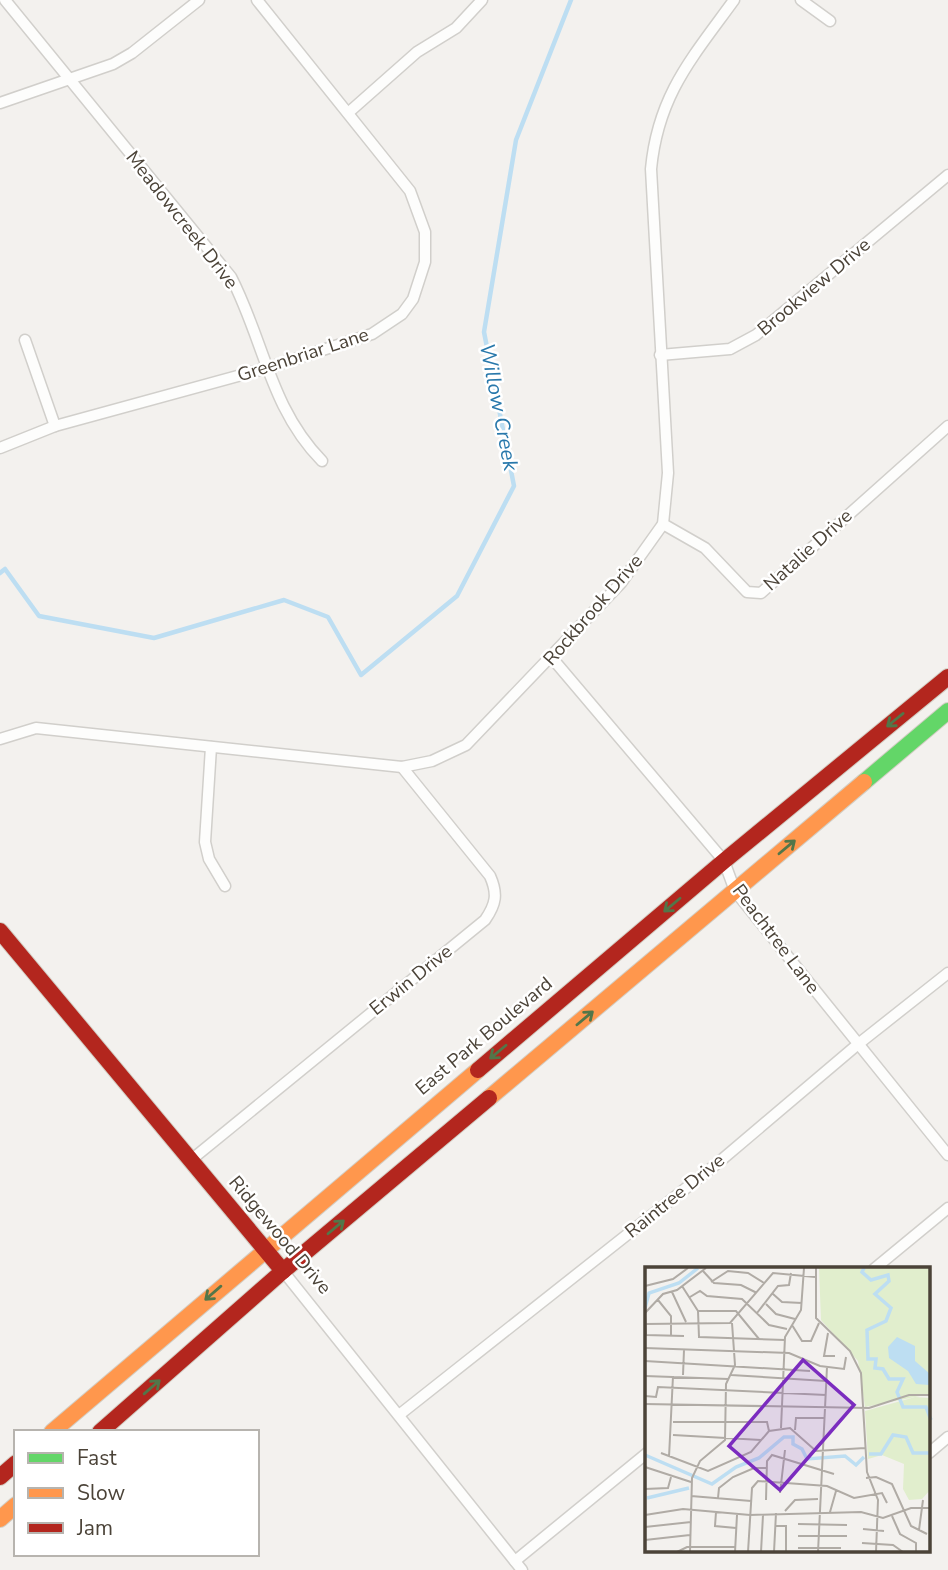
<svg xmlns="http://www.w3.org/2000/svg" width="948" height="1570" font-family="'Nunito Sans',sans-serif">
  <rect width="100%" height="100%" fill="#f3f1ee"/>
  <g fill="none" stroke-linecap="round" stroke-linejoin="round">
    <path stroke="#bddef2" stroke-width="4.5" d="M 0,573 L 5,569 L 39,616 L 154,638 L 284,600 L 328,617 L 361,675 L 457,596 L 514,486 L 484,332 L 516,140 L 571,0"/>
    <defs>
      <g id="street">
        <path d="M 5,0 L 231,277 C 264,341 270,408 322,461"/>
        <path d="M 801,0 L 830,21"/>
        <path d="M 0,103 L 113,64 L 132,53 L 199,0"/>
        <path d="M 348,113 L 417,52 L 456,28 L 482,0"/>
        <path d="M 25,340 L 55,426"/>
        <path d="M 660,355 L 730,349 L 756,335 L 948,175"/>
        <path d="M 0,448 L 55,426 L 267,368 L 372,334 L 402,314 L 413,299 L 425,262 L 425,232 L 410,191 L 257,0"/>
        <path d="M 663,524 L 705,548 L 747,592 L 761,593 L 948,426"/>
        <path d="M 552,658 L 724,861 L 735,891 L 948,1155"/>
        <path d="M 0,739 L 36,728 L 402,767 L 432,761 L 466,745 L 621,583 L 663,524 L 668,473 L 651,169 C 658,95 692,58 734,0"/>
        <path d="M 211,747 L 205,842 L 209,859 L 225,886"/>
        <path d="M 191,1160 L 485,920 C 496,904 498,894 490,876 L 402,767"/>
        <path d="M 874,1269 L 948,1208"/>
        <path d="M 283,1271 L 522,1570"/>
        <path d="M 399,1415 L 719,1162 L 857,1045 L 948,973"/>
        <path d="M 929,1453 L 948,1437"/>
        <path d="M 515,1561 L 647,1453"/>
      </g>
      <path id="fast" d="M 864,782 L 948,711"/>
      <g id="slow">
        <path d="M 489,1098 L 864,782"/>
        <path d="M 52,1432 L 478,1070"/>
        <path d="M 0,1519 L 16,1505"/>
      </g>
      <g id="jam">
        <path d="M 0,931 L 283,1271"/>
        <path d="M 478,1070 L 724,861 L 948,677"/>
        <path d="M 100,1432 L 283,1271 L 489,1098"/>
        <path d="M 0,1477 L 16,1463"/>
      </g>
    </defs>
    <use href="#street" stroke="#d1cfcb" stroke-width="13"/>
    <use href="#fast" stroke="#d3cec4" stroke-width="18"/>
    <use href="#slow" stroke="#d3cec4" stroke-width="18"/>
    <use href="#jam" stroke="#d3cec4" stroke-width="18"/>
    <use href="#street" stroke="#fdfdfc" stroke-width="10"/>
    <use href="#fast" stroke="#63d668" stroke-width="16"/>
    <use href="#slow" stroke="#ff974d" stroke-width="16"/>
    <use href="#jam" stroke="#b3261e" stroke-width="16"/>
  </g>
  <defs><path id="oneway-shaft" d="M-6 0H5M1.5-3L5.5 0L1.5 3" fill="none" stroke-width="1.6" stroke-linecap="round" stroke-linejoin="round" transform="scale(1.75)"/></defs>
  <g stroke="#537649">
    <use href="#oneway-shaft" transform="translate(895 720) rotate(141)"/>
    <use href="#oneway-shaft" transform="translate(787 847) rotate(-40)"/>
    <use href="#oneway-shaft" transform="translate(672 905) rotate(140)"/>
    <use href="#oneway-shaft" transform="translate(585 1018) rotate(-40)"/>
    <use href="#oneway-shaft" transform="translate(498 1052) rotate(140)"/>
    <use href="#oneway-shaft" transform="translate(336 1227) rotate(-40)"/>
    <use href="#oneway-shaft" transform="translate(213 1293) rotate(139)"/>
    <use href="#oneway-shaft" transform="translate(152 1387) rotate(-41)"/>
  </g>
  <g text-anchor="middle" dominant-baseline="central" stroke-width="5" stroke-linejoin="round" paint-order="stroke">
    <g font-size="19" fill="#4b4338" stroke="#fff">
      <text transform="translate(182 220) rotate(52)">Meadowcreek Drive</text>
      <text transform="translate(814 287) rotate(-40)">Brookview Drive</text>
      <text transform="translate(303 355) rotate(-18)">Greenbriar Lane</text>
      <text transform="translate(808 550) rotate(-42)">Natalie Drive</text>
      <text transform="translate(593 610) rotate(-49)">Rockbrook Drive</text>
      <text transform="translate(776 939) rotate(53)">Peachtree Lane</text>
      <text transform="translate(411 980) rotate(-39)">Erwin Drive</text>
      <text transform="translate(484 1036) rotate(-40)">East Park Boulevard</text>
      <text transform="translate(675 1196) rotate(-39)">Raintree Drive</text>
      <text transform="translate(280 1235) rotate(50)">Ridgewood Drive</text>
    </g>
    <g font-size="21" font-style="italic" fill="#2878ab" stroke="#fff">
      <text transform="translate(499 407) rotate(79)">Willow Creek</text>
    </g>
  </g>
  <g transform="translate(645 1267)">
    <rect width="285" height="285" fill="#f3f1ee"/>
    <path d="M 174,1 L 285,1 L 285,127 L 220,140 L 213,94 L 176,53 ZM 270,130 L 285,131 L 285,223 L 277,232 L 264,233 L 258,222 L 259,197 L 237,188 L 223,192 L 220,144 Z" fill="#e1eecd"/>
    <path d="M 252,70 L 270,79 L 270,94 L 285,107 L 284,118 L 271,117 L 263,104 L 244,91 L 243,80 Z" fill="#bddef2"/>
    <path fill="none" stroke="#bddef2" stroke-width="3.5" d="M 219,1 L 217,5 L 226,13 L 243,8 L 244,14 L 230,27 L 246,41 L 241,54 L 222,63 L 223,92 L 231,92 L 230,101 L 238,102 L 244,112 L 258,112 L 252,125 L 258,140 L 281,140 L 286,153M 0,41 L 4,26 L 34,16 L 53,1M 224,187 L 236,187 L 248,168 L 261,170 L 268,186 L 284,186M 0,188 L 67,217 L 91,200 L 114,191 L 139,170 L 148,170 L 148,177 L 157,182 L 162,192 L 200,189 L 211,198 L 219,190M 2,231 L 44,221"/>
    <path fill="none" stroke="#b0aba5" stroke-width="2" d="M 171,1 L 171,51 L 205,84 L 216,106 L 222,205 L 233,233 L 231,285M 58,4 L 69,16 L 96,18 L 112,26M 66,15 L 83,4 L 103,6 L 119,16M 0,19 L 28,12 L 43,1M 37,19 L 53,44 L 54,70 L 140,73M 27,25 L 41,55M 128,27 L 137,35 L 157,36M 45,30 L 55,24 L 62,29 L 97,32 L 124,58 L 142,62M 13,33 L 26,49 L 26,69M 121,37 L 131,47 L 150,52M 53,44 L 91,44 L 114,72M 0,46 L 18,27 L 32,23 L 61,1M 112,46 L 133,19 L 144,18 L 146,6M 0,48 L 1,68 L 39,69M 0,57 L 85,56 L 128,6 L 170,10M 147,58 L 157,74 L 166,74 L 174,56M 183,66 L 179,89 L 190,89M 0,81 L 144,86 L 175,99 L 199,102 L 201,90M 0,94 L 165,104M 38,108 L 39,83M 86,108 L 181,114M 0,109 L 83,112M 0,129 L 11,130 L 13,120 L 181,128M 0,137 L 224,141 L 264,128 L 286,128M 28,155 L 122,155 L 124,164M 136,161 L 140,70 L 156,43 L 159,1M 150,163 L 151,151 L 179,151M 28,168 L 116,173M 16,186 L 63,204 L 106,185 L 124,164 L 145,161 L 171,184 L 220,181M 24,190 L 28,109M 0,200 L 46,215M 221,211 L 231,210 L 247,217 L 266,259 L 282,267M 0,222 L 23,221 L 26,210M 135,226 L 140,183M 46,229 L 106,234M 73,231 L 74,221 L 88,210 L 109,201 L 122,201M 121,233 L 122,194 L 127,188 L 189,207M 140,244 L 150,233 L 173,232M 71,245 L 70,259 L 91,261M 185,245 L 191,224M 0,248 L 38,242 L 105,248 L 216,245 L 238,251 L 266,241 L 286,241M 247,249 L 255,267 L 271,276 L 271,285M 153,257 L 202,258M 130,259 L 141,259 L 141,285M 0,260 L 46,255M 218,262 L 239,264M 274,263 L 278,233M 153,269 L 202,269M 0,273 L 45,268M 217,276 L 248,278 L 258,285M 153,281 L 196,281M 32,285 L 42,280 L 90,280M 45,285 L 47,211 L 55,194 L 80,173 L 81,117 L 90,98 L 87,56M 90,285 L 92,248M 103,285 L 107,221 L 113,214 L 182,219 L 209,231 L 237,226 L 242,236M 116,285 L 118,248M 129,285 L 131,246M 173,285 L 182,100"/>
    <path fill="#7b2cbf" fill-opacity="0.15" stroke="#7b2cbf" stroke-width="3.5" d="M 158,93 L 209,138 L 135,223 L 84,179 Z"/>
    <rect width="285" height="285" fill="none" stroke="#4b4338" stroke-width="3.5"/>
  </g>
  <rect x="14" y="1430" width="245" height="126" fill="#ffffff" stroke="#b7b4af" stroke-width="2"/>
  <rect x="28" y="1453" width="35" height="10" fill="#63d668" stroke="#b7b4af" stroke-width="2"/>
  <text x="77" y="1465" font-size="21" fill="#4b4338">Fast</text>
  <rect x="28" y="1488" width="35" height="10" fill="#ff974d" stroke="#b7b4af" stroke-width="2"/>
  <text x="77" y="1500" font-size="21" fill="#4b4338">Slow</text>
  <rect x="28" y="1523" width="35" height="10" fill="#b3261e" stroke="#b7b4af" stroke-width="2"/>
  <text x="77" y="1535" font-size="21" fill="#4b4338">Jam</text>
</svg>
